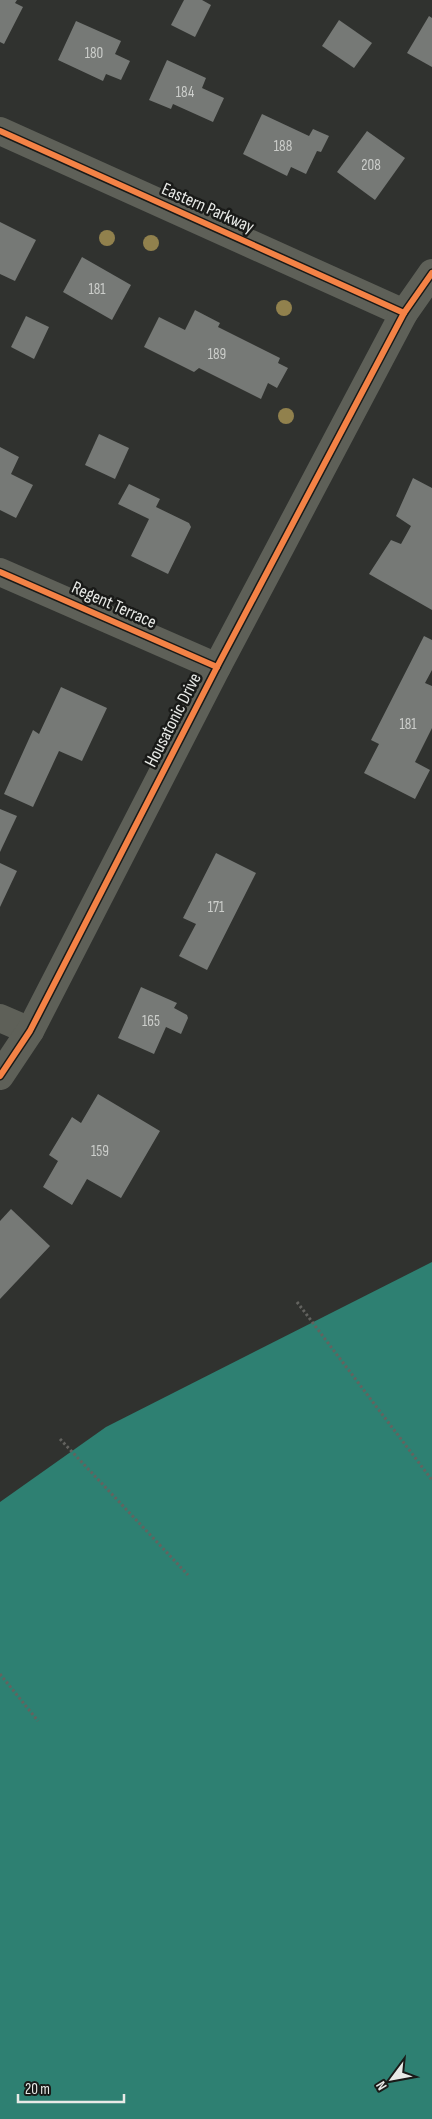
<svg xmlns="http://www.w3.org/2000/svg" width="432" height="2119" font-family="'Sofia Sans Condensed',sans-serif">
  <rect width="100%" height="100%" fill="#30322f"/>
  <path fill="#2e8072" d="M 432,1262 L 432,2119 L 0,2119 L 0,1502 L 106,1427 Z"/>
  <g fill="#767976">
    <path d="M 0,0 L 17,0 L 15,3 L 23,7 L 4,44 L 0,42 Z"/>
    <path d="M 184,0 L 202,0 L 211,5 L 195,37 L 171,25 Z"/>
    <path d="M 429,16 L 432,18 L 432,67 L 407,53 Z"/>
    <path d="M 339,20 L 372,43 L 354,68 L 322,46 Z"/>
    <path d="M 76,21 L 121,41 L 115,54 L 130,61 L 121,80 L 106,74 L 103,81 L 58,60 Z"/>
    <path d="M 167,60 L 206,78 L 202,88 L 224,98 L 213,122 L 173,104 L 171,109 L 149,100 Z"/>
    <path d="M 262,114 L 309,136 L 313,129 L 329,136 L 321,152 L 317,151 L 306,174 L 291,167 L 287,176 L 243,154 Z"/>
    <path d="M 367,131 L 405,158 L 375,200 L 337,172 Z"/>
    <path d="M 0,222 L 36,240 L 15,281 L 0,274 Z"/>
    <path d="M 82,257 L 131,285 L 112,320 L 63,292 Z"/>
    <path d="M 195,310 L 220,323 L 218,327 L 280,358 L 278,363 L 288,368 L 277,388 L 268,383 L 261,399 L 199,368 L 194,372 L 144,347 L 159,317 L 185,330 Z"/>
    <path d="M 26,316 L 49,327 L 34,359 L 11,347 Z"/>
    <path d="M 99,434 L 129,448 L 115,479 L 85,465 Z"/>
    <path d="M 0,447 L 19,457 L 11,474 L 33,485 L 16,518 L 0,510 Z"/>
    <path d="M 413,478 L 432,488 L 432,610 L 369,574 L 391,540 L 401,544 L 411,526 L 396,516 Z"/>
    <path d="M 129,484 L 160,499 L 156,507 L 189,523 L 191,527 L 168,574 L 131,556 L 149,519 L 118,504 Z"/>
    <path d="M 424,636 L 432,640 L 432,670 L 425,683 L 432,686 L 432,728 L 415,762 L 430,770 L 415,799 L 364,773 L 379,744 L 371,740 Z"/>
    <path d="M 61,687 L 107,708 L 82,761 L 59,751 L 33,807 L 4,794 L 33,730 L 39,734 Z"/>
    <path d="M 0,809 L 17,816 L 0,852 Z"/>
    <path d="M 216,853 L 256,873 L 207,970 L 179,956 L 196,924 L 183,918 Z"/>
    <path d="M 0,863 L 17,871 L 0,907 Z"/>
    <path d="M 141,987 L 177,1003 L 174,1008 L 187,1015 L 188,1018 L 181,1034 L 166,1027 L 154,1054 L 118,1038 Z"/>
    <path d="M 98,1094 L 160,1131 L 121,1198 L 87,1179 L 72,1205 L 43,1187 L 58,1161 L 49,1155 L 72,1117 L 81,1123 Z"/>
    <path d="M 11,1209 L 50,1246 L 0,1299 L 0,1221 Z"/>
  </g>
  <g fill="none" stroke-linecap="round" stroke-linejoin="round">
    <g stroke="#63635f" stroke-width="3" stroke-dasharray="2.5 2.5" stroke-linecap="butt">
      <path d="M 297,1302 L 432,1480"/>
      <path d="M 60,1439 L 188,1575"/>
      <path d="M 0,1674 L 38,1721"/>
    </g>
    <g stroke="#5e6058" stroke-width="28">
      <path d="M 0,131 L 404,313"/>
      <path d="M 0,572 L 217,667"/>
      <path d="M 0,1018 L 30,1031"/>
      <path d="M 0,1076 L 30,1031 L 217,667 L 404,313 L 432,273"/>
    </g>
    <defs>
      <g id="cycleway">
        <path d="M 0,131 L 404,313"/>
        <path d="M 0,572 L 217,667"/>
        <path d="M 0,1076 L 30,1031 L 217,667 L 404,313 L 432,273"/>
      </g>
    </defs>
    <use href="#cycleway" stroke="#191a18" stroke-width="9"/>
    <use href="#cycleway" stroke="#f48246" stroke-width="6"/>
  </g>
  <g fill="#91814d">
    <circle cx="107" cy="238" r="8"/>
    <circle cx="151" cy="243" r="8"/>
    <circle cx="284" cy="308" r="8"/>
    <circle cx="286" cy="416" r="8"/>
  </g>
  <g text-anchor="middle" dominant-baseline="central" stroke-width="5" stroke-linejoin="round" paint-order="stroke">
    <g font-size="15" fill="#cccecb">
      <text x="94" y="53">180</text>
      <text x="185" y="92">184</text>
      <text x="283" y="146">188</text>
      <text x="371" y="165">208</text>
      <text x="97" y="289">181</text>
      <text x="217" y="354">189</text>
      <text x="408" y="724">181</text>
      <text x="216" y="907">171</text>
      <text x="151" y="1021">165</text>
      <text x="100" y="1151">159</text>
    </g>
    <g font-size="18" fill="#e8eae7" stroke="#191a18">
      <text transform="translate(208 208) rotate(24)">Eastern Parkway</text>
      <text transform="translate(114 605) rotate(24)">Regent Terrace</text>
      <text transform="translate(173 720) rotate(-63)">Housatonic Drive</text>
    </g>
  </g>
  <g transform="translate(392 2079) rotate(238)" stroke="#191a18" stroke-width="4" paint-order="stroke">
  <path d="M0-4L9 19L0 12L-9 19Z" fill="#e8eae7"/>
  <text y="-8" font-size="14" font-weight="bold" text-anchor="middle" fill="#e8eae7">N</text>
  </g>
  <path d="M18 2094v8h106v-8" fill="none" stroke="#e8eae7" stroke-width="2.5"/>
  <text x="25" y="2094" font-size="15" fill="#e8eae7" stroke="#191a18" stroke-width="4" paint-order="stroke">20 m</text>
</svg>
